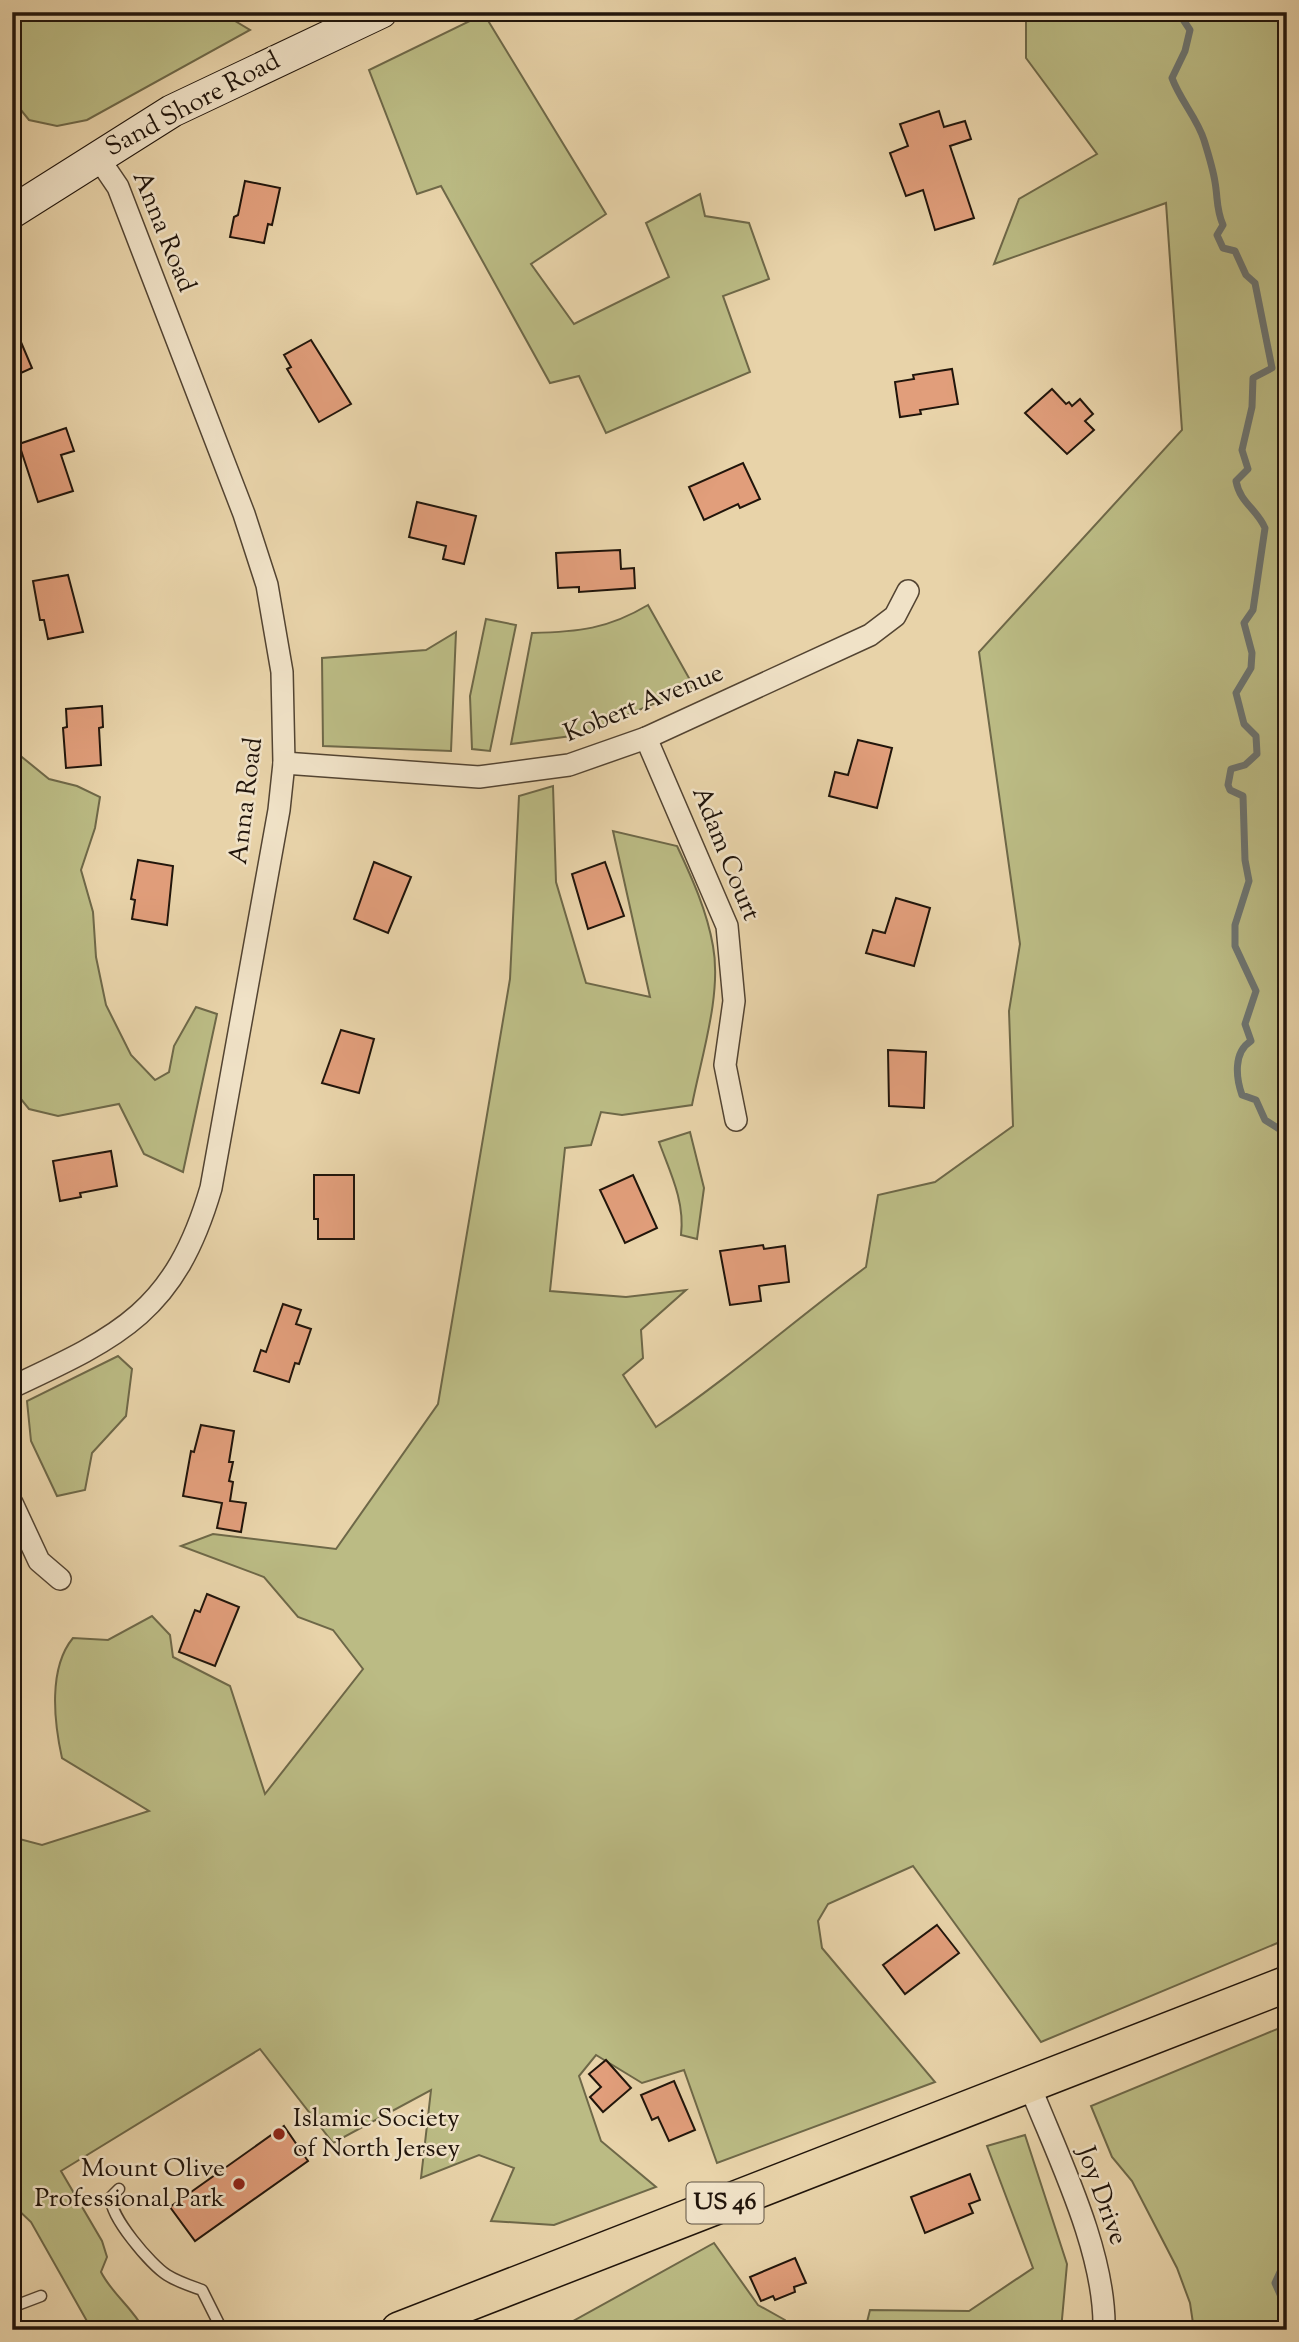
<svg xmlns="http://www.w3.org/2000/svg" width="1299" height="2342" font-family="'Sorts Mill Goudy',serif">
  <rect width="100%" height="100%" fill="#e8d3a9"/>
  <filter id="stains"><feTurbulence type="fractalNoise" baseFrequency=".00286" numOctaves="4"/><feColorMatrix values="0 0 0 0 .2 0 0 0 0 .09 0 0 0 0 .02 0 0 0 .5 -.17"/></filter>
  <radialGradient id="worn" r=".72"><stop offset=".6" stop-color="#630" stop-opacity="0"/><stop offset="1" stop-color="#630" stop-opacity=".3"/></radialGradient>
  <g fill="#bbbb84" stroke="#6e6848" stroke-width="2">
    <path d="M 12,12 L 220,12 L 250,30 L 87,120 L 57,126 L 29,120 L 12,99 Z"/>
    <path d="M 1026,12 L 1287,12 L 1287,1939 L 1041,2042 L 913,1866 L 828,1904 L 818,1921 L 822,1948 L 935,2082 L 717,2163 L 684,2070 L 642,2083 L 596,2055 L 579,2076 L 601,2141 L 656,2187 L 554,2225 L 491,2221 L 514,2168 L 479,2155 L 421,2178 L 431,2090 L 333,2143 L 260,2049 L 61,2171 L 102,2241 L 107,2257 L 101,2272 C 112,2294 133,2308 144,2330 L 92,2330 L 31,2222 L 12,2204 L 12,1837 L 42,1845 L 149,1811 L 62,1758 C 54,1722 48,1668 73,1638 L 108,1640 L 152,1616 L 170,1635 L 173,1657 L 230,1686 L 265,1794 L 363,1669 L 333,1630 L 298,1617 L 264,1577 L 181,1546 L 213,1534 L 336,1549 L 438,1404 L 510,979 L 519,796 L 553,786 L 556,882 L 586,983 L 650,997 L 613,831 L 677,846 C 692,878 707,911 713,946 C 722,994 701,1058 692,1105 L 622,1115 L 601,1112 L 591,1145 L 565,1148 L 550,1291 L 626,1297 L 686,1290 L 641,1330 L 643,1358 L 623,1375 L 656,1427 C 729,1378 795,1320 866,1267 L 878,1195 L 935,1182 L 1013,1126 L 1009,1011 L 1020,944 L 979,652 L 1182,430 L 1166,203 L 994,264 L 1019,199 L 1097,154 L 1026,58 Z"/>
    <path d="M 484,14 L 606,214 L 531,264 L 574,324 L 669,277 L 646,223 L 700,194 L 705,216 L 749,223 L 769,279 L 723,296 L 750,372 L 606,433 L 579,376 L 550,383 L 441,186 L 417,194 L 369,70 Z"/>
    <path d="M 648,605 L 694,687 L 579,735 L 511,744 L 532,633 C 578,632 608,629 648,605 Z"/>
    <path d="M 486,619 L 516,625 L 490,751 L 472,749 L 470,696 Z"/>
    <path d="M 456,632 L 451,751 L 323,746 L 322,658 L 426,650 Z"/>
    <path d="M 12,749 L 49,779 L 77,786 L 100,797 L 95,828 L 81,870 L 93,912 L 96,957 L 106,1005 L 131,1055 L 155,1080 L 169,1072 L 174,1046 L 196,1007 L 217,1014 L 183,1172 L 144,1154 L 119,1104 L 58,1116 L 29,1109 L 12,1088 L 12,923 L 15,920 Z"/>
    <path d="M 690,1132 L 704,1188 L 697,1239 L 681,1235 C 685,1201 670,1172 659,1142 Z"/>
    <path d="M 118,1356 L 132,1369 L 126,1416 L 92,1453 L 85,1490 L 57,1496 L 31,1441 L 27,1401 Z"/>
    <path d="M 1287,2025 L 1287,2330 L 1194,2330 L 1190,2303 L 1177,2268 L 1132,2181 L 1112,2157 L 1091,2106 Z"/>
    <path d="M 1025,2135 L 1067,2264 L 1061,2330 L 865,2330 L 870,2310 L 969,2311 L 1033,2268 L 987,2146 Z"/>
    <path d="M 714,2243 L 758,2305 L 785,2320 L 786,2330 L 557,2330 Z"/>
  </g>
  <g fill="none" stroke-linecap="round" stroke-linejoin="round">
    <g stroke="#6c7471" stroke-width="7">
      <path d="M 1178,12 L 1190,30 L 1185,51 L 1172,78 C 1180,100 1197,118 1204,140 C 1208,153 1213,169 1215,182 C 1218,199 1216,209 1223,225 L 1217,235 L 1223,248 L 1235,251 L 1246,275 L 1255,283 L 1272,368 L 1253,378 L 1252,407 L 1242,450 L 1248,469 L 1236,481 C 1240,503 1257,509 1265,528 L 1253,610 L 1244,623 L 1252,653 L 1251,668 L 1236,693 L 1244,724 L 1256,736 L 1257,754 L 1245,765 L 1231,769 L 1228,785 L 1230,790 L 1243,796 L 1245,860 L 1249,881 L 1235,925 L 1235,946 L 1256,991 L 1245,1024 L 1251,1041 C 1233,1052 1236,1078 1242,1095 L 1256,1100 L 1265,1120 L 1287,1134"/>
      <path d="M 1287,2257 L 1275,2283 L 1287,2310"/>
    </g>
  </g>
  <g fill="#e19e7b" stroke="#21150b" stroke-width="2">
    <path d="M 939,111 L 944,127 L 965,121 L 971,139 L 950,146 L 974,218 L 935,230 L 923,190 L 906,196 L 890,153 L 908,146 L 900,124 Z"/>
    <path d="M 245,181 L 280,188 L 272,225 L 268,224 L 264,243 L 230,237 L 234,217 L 238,215 Z"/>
    <path d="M 12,321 L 32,368 L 12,377 Z"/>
    <path d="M 311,340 L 351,404 L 319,422 L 287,369 L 291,367 L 284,355 Z"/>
    <path d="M 952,369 L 958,404 L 920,410 L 921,414 L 900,417 L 895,382 L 914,379 L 913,375 Z"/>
    <path d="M 1052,389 L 1066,404 L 1069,402 L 1072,406 L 1080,399 L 1093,414 L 1085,421 L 1094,430 L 1067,454 L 1025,413 Z"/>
    <path d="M 66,428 L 74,451 L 61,455 L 73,491 L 38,502 L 19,444 Z"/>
    <path d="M 743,463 L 760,499 L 740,508 L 738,504 L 704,520 L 689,487 Z"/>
    <path d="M 417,502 L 476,516 L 464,564 L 443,559 L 446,546 L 409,537 Z"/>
    <path d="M 620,550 L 621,569 L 634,568 L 635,588 L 579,592 L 579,587 L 558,588 L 556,553 Z"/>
    <path d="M 68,575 L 83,632 L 48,639 L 44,620 L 40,620 L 33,581 Z"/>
    <path d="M 102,706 L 103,727 L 99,728 L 101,765 L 66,768 L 63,728 L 67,727 L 66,709 Z"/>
    <path d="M 858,740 L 892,748 L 877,808 L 829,796 L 835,772 L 848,775 Z"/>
    <path d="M 138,860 L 173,866 L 167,925 L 132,919 L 135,900 L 131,899 Z"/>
    <path d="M 374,862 L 411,877 L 388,933 L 354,919 Z"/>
    <path d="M 605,862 L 624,916 L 588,929 L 572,874 Z"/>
    <path d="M 896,898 L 930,908 L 914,966 L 866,953 L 873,930 L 885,933 Z"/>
    <path d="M 341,1030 L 374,1039 L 359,1093 L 322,1083 Z"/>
    <path d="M 888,1050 L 926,1052 L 924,1108 L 889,1106 Z"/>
    <path d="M 111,1151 L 117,1186 L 80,1193 L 81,1197 L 60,1201 L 53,1161 Z"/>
    <path d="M 314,1175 L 354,1175 L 354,1239 L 318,1239 L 318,1219 L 314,1219 Z"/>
    <path d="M 633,1175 L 657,1228 L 625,1243 L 600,1190 Z"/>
    <path d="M 763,1245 L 764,1249 L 785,1246 L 789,1282 L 759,1286 L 761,1301 L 730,1305 L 720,1251 Z"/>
    <path d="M 283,1304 L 301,1310 L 296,1324 L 311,1329 L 299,1364 L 295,1363 L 289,1382 L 254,1371 L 261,1350 L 266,1352 Z"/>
    <path d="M 201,1425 L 234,1431 L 229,1462 L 233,1462 L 229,1481 L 233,1482 L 230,1501 L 246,1503 L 241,1532 L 217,1528 L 222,1503 L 183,1496 L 191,1451 L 194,1452 Z"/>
    <path d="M 207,1594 L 239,1607 L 215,1666 L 179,1652 L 195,1610 L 200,1612 Z"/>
    <path d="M 937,1925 L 959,1953 L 905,1994 L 883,1965 Z"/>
    <path d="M 606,2060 L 631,2088 L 603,2112 L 590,2097 L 601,2087 L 589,2074 Z"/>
    <path d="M 674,2081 L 695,2130 L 669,2141 L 658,2117 L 652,2120 L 641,2095 Z"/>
    <path d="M 284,2126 L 308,2161 L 195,2241 L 170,2207 Z"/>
    <path d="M 970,2174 L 980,2200 L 969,2204 L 973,2213 L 925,2233 L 911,2197 Z"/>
    <path d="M 795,2258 L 806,2283 L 794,2287 L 795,2292 L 775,2300 L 773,2296 L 761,2301 L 750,2277 Z"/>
  </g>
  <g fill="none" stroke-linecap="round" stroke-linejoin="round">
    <defs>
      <g id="lane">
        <path d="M 119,2189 L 111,2197 C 109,2216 151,2265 167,2275 C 178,2282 191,2286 202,2290 L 219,2324 L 226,2330"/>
        <path d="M 12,2307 L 41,2296"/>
      </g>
      <g id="street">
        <path d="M 646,738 L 727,926 L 734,1001 L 725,1065 L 736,1120"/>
        <path d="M 284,763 L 479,777 L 569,765 L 646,738 L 870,635 L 895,616 L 908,591"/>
        <path d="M 12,1387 C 121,1336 175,1311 211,1188 L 279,810 L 284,763 L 282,672 L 267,585 L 244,514 L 118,187 L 97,156"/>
        <path d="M 12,1503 L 39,1561 L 60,1579"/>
        <path d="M 1029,2084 C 1058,2157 1106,2252 1104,2330"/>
      </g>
      <path id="secondary" d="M 12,212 L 172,111 L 381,12"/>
      <path id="primary" d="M 399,2330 L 1287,1984"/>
    </defs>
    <use href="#lane" stroke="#534432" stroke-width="13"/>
    <use href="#street" stroke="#534432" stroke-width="24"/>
    <use href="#secondary" stroke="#21150b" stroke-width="34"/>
    <use href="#primary" stroke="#21150b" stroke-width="38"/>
    <use href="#lane" stroke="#f0e2c7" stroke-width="10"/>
    <use href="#street" stroke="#f0e2c7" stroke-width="21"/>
    <use href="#secondary" stroke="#f0e2c7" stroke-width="32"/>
    <use href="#primary" stroke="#e8d3a9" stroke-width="35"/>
  </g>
  <g fill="#8f2418" stroke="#f0e2c7" stroke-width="2.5">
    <circle cx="279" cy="2134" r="7"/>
    <circle cx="239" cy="2184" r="7"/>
  </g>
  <g text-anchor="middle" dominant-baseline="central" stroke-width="5" stroke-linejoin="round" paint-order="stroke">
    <rect fill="#f0e2c7" stroke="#5f5243" stroke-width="2" x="686.5" y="2182.5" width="77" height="41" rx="5"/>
    <g font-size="24" font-weight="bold" fill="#21150b">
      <text x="725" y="2203">US 46</text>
    </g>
    <g font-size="26" fill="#21150b" stroke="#f0e2c7">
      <text transform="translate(193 105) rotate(-28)">Sand Shore Road</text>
      <text transform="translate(163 232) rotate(68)">Anna Road</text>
      <text transform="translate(644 704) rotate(-22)">Kobert Avenue</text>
      <text transform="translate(247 801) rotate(-83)">Anna Road</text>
      <text transform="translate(725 854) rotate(68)">Adam Court</text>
      <text transform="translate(1101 2196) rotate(70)">Joy Drive</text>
    </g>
    <g font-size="26" fill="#21150b" stroke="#f0e2c7" text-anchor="start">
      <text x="293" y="2119">Islamic Society<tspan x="293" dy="30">of North Jersey</tspan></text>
      <text x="225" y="2169" text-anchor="end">Mount Olive<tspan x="225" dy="30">Professional Park</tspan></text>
    </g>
  </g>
  <rect width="1299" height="2342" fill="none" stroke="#e8d3a9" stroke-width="42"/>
  <rect x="14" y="14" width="1271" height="2314" fill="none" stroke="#21150b" stroke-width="3.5"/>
  <rect x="21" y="21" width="1257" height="2300" fill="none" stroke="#21150b" stroke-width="2"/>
  <rect width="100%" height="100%" filter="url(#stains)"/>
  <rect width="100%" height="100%" fill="url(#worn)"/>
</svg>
